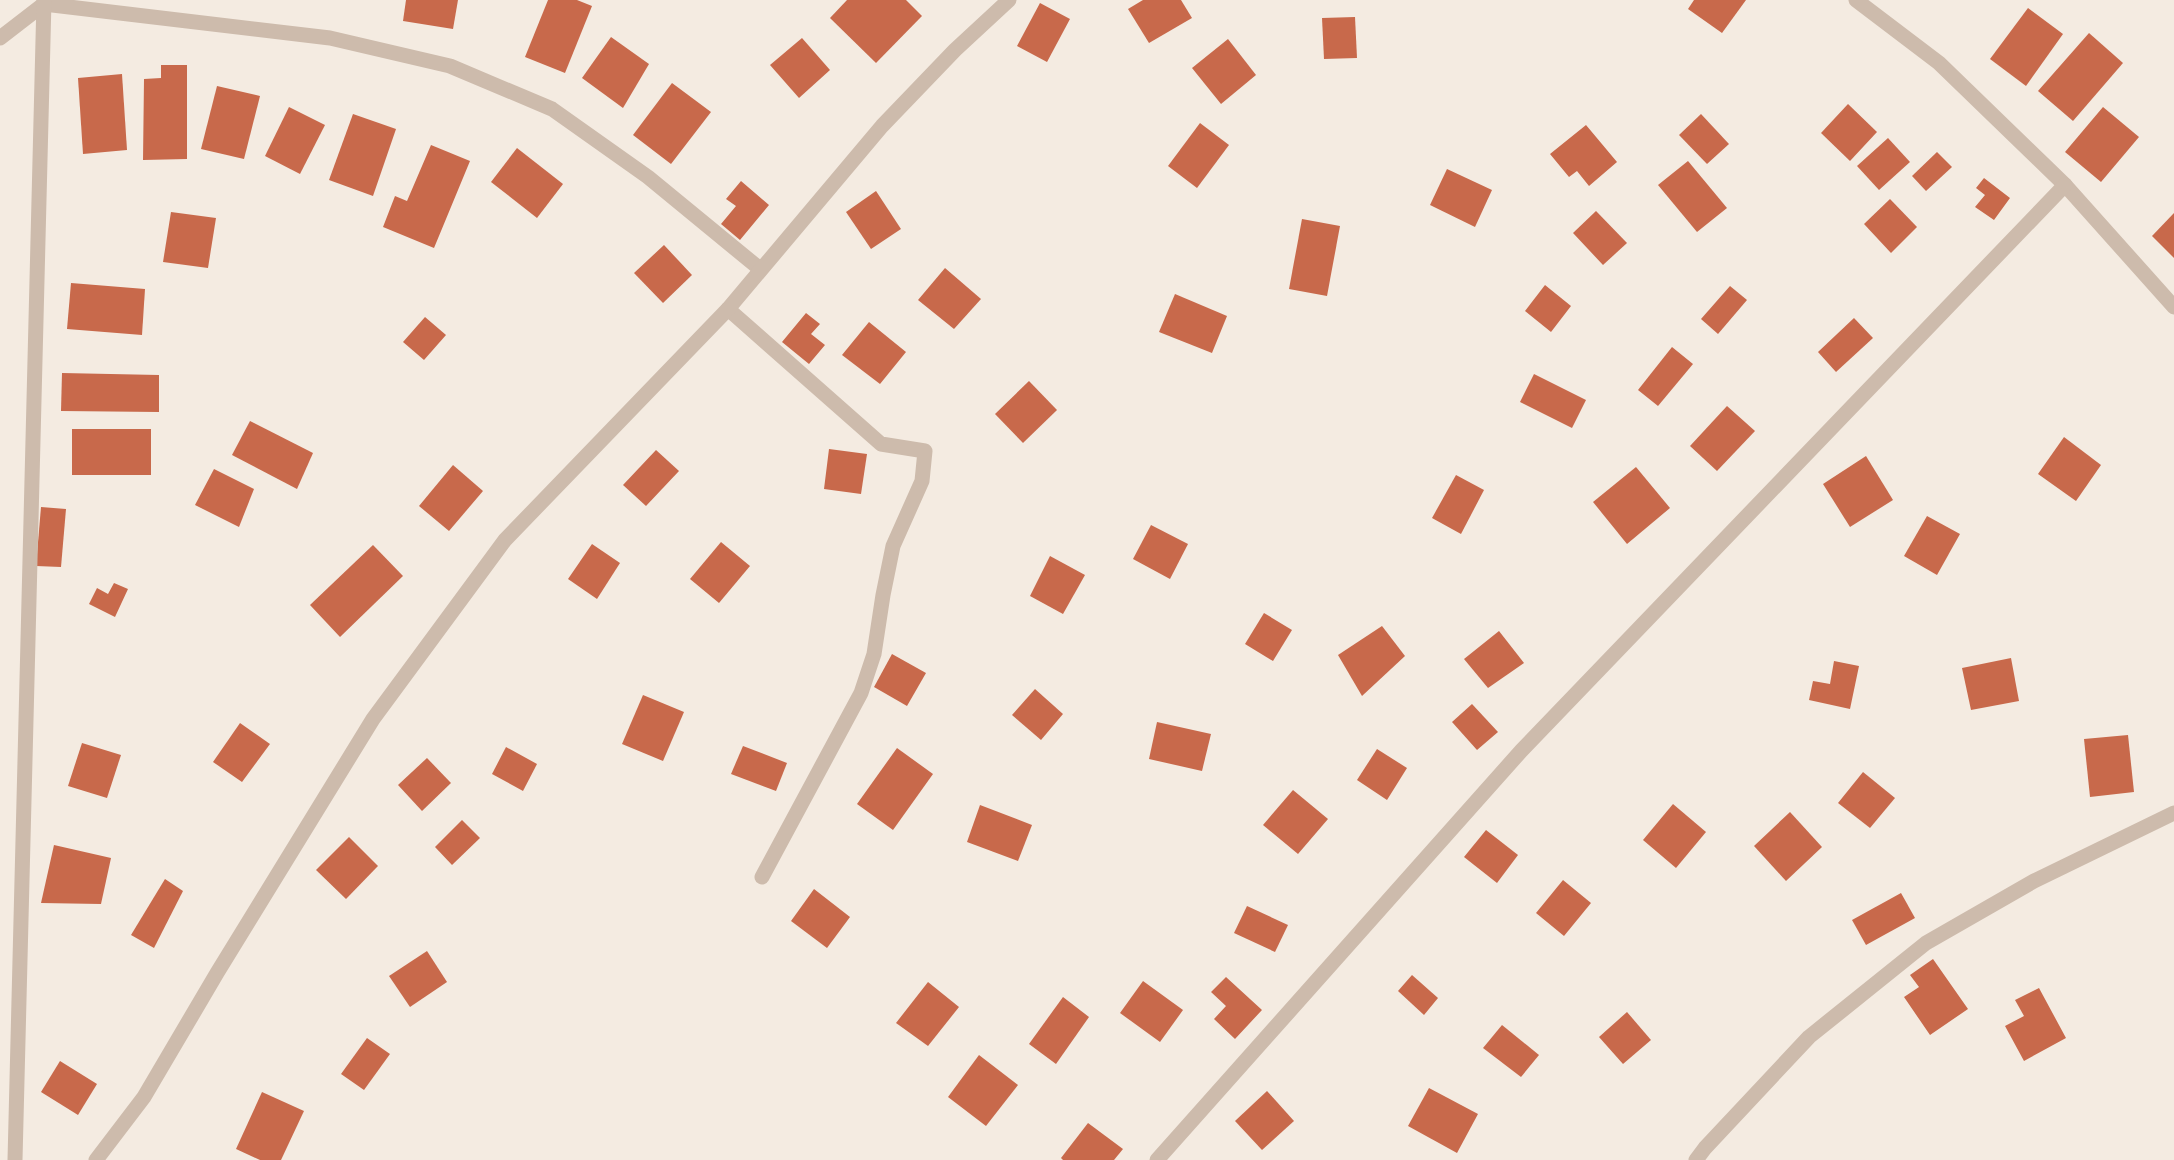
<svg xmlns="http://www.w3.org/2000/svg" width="2174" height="1160" font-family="'PT Sans Narrow',sans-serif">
  <rect width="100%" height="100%" fill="#f4ebe1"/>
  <g fill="#c8694b">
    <path d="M 406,0 L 458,0 L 453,29 L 403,21 Z"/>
    <path d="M 548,0 L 577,0 L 592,6 L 565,73 L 525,57 Z"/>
    <path d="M 847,0 L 906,0 L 922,16 L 876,63 L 830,18 Z"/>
    <path d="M 1143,0 L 1181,0 L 1192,18 L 1149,43 L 1128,9 Z"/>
    <path d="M 1694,0 L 1746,0 L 1722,33 L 1688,9 Z"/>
    <path d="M 1040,3 L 1070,19 L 1047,62 L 1017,46 Z"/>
    <path d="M 2028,8 L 2063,34 L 2026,86 L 1990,59 Z"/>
    <path d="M 1355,17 L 1357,58 L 1324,59 L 1322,18 Z"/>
    <path d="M 2089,33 L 2123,63 L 2073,121 L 2038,91 Z"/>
    <path d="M 611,37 L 649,64 L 623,108 L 582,78 Z"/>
    <path d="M 802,38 L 830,70 L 799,98 L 770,65 Z"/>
    <path d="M 1228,39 L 1256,75 L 1221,104 L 1192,68 Z"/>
    <path d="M 161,65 L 187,65 L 187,159 L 143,160 L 144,79 L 161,78 Z"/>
    <path d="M 122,74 L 127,150 L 83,154 L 78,78 Z"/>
    <path d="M 672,83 L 711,112 L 671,164 L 633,135 Z"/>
    <path d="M 217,86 L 260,96 L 244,159 L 201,149 Z"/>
    <path d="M 1848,104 L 1877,132 L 1850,161 L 1821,133 Z"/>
    <path d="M 289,107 L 325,125 L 300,174 L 265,156 Z"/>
    <path d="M 2103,107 L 2139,137 L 2101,182 L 2065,152 Z"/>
    <path d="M 353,114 L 396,129 L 373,196 L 329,180 Z"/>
    <path d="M 1701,114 L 1729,144 L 1707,164 L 1679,135 Z"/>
    <path d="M 1200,123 L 1229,145 L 1197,188 L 1168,166 Z"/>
    <path d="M 1586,125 L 1617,162 L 1589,186 L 1577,171 L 1569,177 L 1550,154 Z"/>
    <path d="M 1888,138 L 1910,162 L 1879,190 L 1857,166 Z"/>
    <path d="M 431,145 L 470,161 L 434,248 L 383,227 L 395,196 L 407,201 Z"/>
    <path d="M 517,148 L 563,184 L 537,218 L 491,182 Z"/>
    <path d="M 1937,152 L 1952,167 L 1926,191 L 1912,176 Z"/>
    <path d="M 1688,161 L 1727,208 L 1697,232 L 1658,185 Z"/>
    <path d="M 1447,169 L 1492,190 L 1475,227 L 1430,205 Z"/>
    <path d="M 1984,178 L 2010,198 L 1994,220 L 1975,207 L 1985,195 L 1976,188 Z"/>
    <path d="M 741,181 L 769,205 L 740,240 L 721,224 L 736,206 L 726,199 Z"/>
    <path d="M 876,191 L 901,229 L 871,249 L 846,212 Z"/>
    <path d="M 1890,199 L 1917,227 L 1891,253 L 1864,224 Z"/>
    <path d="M 1596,211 L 1627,243 L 1603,265 L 1573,233 Z"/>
    <path d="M 171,212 L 216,218 L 208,268 L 163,262 Z"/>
    <path d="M 2174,213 L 2174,258 L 2152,236 Z"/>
    <path d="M 1302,219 L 1340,226 L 1327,296 L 1289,289 Z"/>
    <path d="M 664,245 L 692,275 L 663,303 L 634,273 Z"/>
    <path d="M 945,268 L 981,299 L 954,329 L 918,300 Z"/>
    <path d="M 71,283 L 145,289 L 142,335 L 67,329 Z"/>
    <path d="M 1545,285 L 1571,306 L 1551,332 L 1525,311 Z"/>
    <path d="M 1730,286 L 1747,300 L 1718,334 L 1701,319 Z"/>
    <path d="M 1175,294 L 1227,316 L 1212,353 L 1159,332 Z"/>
    <path d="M 806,313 L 820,324 L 811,334 L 825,345 L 809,364 L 782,342 Z"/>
    <path d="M 425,317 L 446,335 L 424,360 L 403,342 Z"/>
    <path d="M 1854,318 L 1873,338 L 1836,372 L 1818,352 Z"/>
    <path d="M 869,322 L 906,352 L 880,384 L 842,355 Z"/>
    <path d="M 1672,347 L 1693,364 L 1658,406 L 1638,390 Z"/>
    <path d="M 62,373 L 159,375 L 159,412 L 61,411 Z"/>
    <path d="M 1534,374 L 1586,400 L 1572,428 L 1520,402 Z"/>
    <path d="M 1029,381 L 1057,410 L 1023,443 L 995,414 Z"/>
    <path d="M 1727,406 L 1755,431 L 1717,471 L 1690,446 Z"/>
    <path d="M 250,421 L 313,453 L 297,489 L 232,455 Z"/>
    <rect x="72" y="429" width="79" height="46"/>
    <path d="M 2064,437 L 2101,465 L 2076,501 L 2038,474 Z"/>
    <path d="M 829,449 L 867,454 L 861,494 L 824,489 Z"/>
    <path d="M 656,450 L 679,471 L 646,506 L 623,485 Z"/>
    <path d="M 1866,456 L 1893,500 L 1850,527 L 1823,484 Z"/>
    <path d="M 453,465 L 483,491 L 449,531 L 419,506 Z"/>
    <path d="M 1636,467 L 1670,508 L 1627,544 L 1593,502 Z"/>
    <path d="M 214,469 L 254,489 L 239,527 L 195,505 Z"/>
    <path d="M 1456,475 L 1484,490 L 1461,534 L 1432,518 Z"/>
    <path d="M 41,507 L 66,509 L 61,567 L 36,566 Z"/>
    <path d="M 1927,516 L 1960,534 L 1937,575 L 1904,556 Z"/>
    <path d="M 1151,525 L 1188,544 L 1170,579 L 1133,559 Z"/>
    <path d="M 721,542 L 750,566 L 719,603 L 690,579 Z"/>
    <path d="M 592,544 L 620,563 L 597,599 L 568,579 Z"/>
    <path d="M 373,545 L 403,576 L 340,637 L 310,605 Z"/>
    <path d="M 1050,556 L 1085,575 L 1063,614 L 1030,596 Z"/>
    <path d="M 114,583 L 128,589 L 115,617 L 89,604 L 97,588 L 108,594 Z"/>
    <path d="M 1264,613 L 1292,630 L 1273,661 L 1245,644 Z"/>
    <path d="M 1382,626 L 1405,656 L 1362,696 L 1338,655 Z"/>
    <path d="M 1499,631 L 1524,663 L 1488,688 L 1464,659 Z"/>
    <path d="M 892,654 L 926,673 L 907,706 L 874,687 Z"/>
    <path d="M 2011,658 L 2019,701 L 1971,710 L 1962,668 Z"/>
    <path d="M 1834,661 L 1859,666 L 1850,709 L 1809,700 L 1813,681 L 1830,684 Z"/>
    <path d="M 1035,689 L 1063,714 L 1041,740 L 1012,715 Z"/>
    <path d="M 643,695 L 684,712 L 663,761 L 622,744 Z"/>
    <path d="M 1472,704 L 1498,732 L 1477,750 L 1452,722 Z"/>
    <path d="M 1157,722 L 1211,734 L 1202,771 L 1149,759 Z"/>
    <path d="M 240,723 L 270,744 L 242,782 L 213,762 Z"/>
    <path d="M 2128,735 L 2134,792 L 2090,797 L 2084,739 Z"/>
    <path d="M 82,743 L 121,755 L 107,798 L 68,786 Z"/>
    <path d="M 743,746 L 787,763 L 776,791 L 731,774 Z"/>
    <path d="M 506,747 L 537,764 L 523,791 L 492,774 Z"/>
    <path d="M 897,748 L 933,774 L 893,830 L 857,804 Z"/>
    <path d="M 1377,749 L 1407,768 L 1387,800 L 1357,780 Z"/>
    <path d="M 427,758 L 451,783 L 422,811 L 398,785 Z"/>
    <path d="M 1863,772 L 1895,798 L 1870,828 L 1838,803 Z"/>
    <path d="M 1293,790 L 1328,819 L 1298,854 L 1263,825 Z"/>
    <path d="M 1673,804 L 1706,832 L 1676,868 L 1643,840 Z"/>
    <path d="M 980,805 L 1032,825 L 1018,861 L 967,842 Z"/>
    <path d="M 1790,812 L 1822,847 L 1786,881 L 1754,846 Z"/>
    <path d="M 462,820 L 480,838 L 452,865 L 435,847 Z"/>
    <path d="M 1486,830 L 1518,855 L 1497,883 L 1464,857 Z"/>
    <path d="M 349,837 L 378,866 L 346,899 L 316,870 Z"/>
    <path d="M 54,845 L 111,858 L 101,904 L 41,903 Z"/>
    <path d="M 165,879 L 183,891 L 154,948 L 131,935 Z"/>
    <path d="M 1563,880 L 1591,903 L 1564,936 L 1536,913 Z"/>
    <path d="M 814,889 L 850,917 L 827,948 L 791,921 Z"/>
    <path d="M 1901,893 L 1915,918 L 1866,945 L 1852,920 Z"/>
    <path d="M 1247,906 L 1288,925 L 1275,952 L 1234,933 Z"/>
    <path d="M 427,951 L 447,982 L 410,1007 L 389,976 Z"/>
    <path d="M 1933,959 L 1968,1009 L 1930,1035 L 1904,997 L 1919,987 L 1910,975 Z"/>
    <path d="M 1412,975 L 1438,998 L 1424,1015 L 1398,991 Z"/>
    <path d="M 1226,977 L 1262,1010 L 1235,1039 L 1214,1019 L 1226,1006 L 1211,992 Z"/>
    <path d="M 1143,981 L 1183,1010 L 1160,1042 L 1120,1013 Z"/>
    <path d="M 928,982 L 959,1007 L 928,1046 L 896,1023 Z"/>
    <path d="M 2039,988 L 2066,1038 L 2024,1061 L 2005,1026 L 2024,1016 L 2015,1000 Z"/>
    <path d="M 1063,997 L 1089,1017 L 1056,1064 L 1029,1044 Z"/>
    <path d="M 1627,1012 L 1651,1040 L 1623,1064 L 1599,1037 Z"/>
    <path d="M 1502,1025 L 1539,1055 L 1521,1077 L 1483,1048 Z"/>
    <path d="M 367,1038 L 390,1054 L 364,1090 L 341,1074 Z"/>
    <path d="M 979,1055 L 1018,1085 L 986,1126 L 948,1097 Z"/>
    <path d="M 60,1061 L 97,1084 L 78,1115 L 41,1092 Z"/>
    <path d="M 1429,1088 L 1478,1114 L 1457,1153 L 1408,1126 Z"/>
    <path d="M 1267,1091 L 1294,1121 L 1262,1150 L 1235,1121 Z"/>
    <path d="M 262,1092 L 304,1111 L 281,1160 L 260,1160 L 236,1149 Z"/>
    <path d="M 1088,1123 L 1123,1149 L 1114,1160 L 1063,1160 L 1061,1158 Z"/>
  </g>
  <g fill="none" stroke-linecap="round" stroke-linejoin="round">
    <g stroke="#cdbbac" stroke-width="15">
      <path d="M 1856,0 L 1939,63 L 2065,185 L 2174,307"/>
      <path d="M 0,38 L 44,4 L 330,38 L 450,66 L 552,109 L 648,177 L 760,269"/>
      <path d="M 728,309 L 881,444 L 925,451 L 922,481 L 893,546 L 883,595 L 874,654 L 861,693 L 762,877"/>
      <path d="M 15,1160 L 44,0"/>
      <path d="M 96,1160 L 144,1097 L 217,973 L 373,719 L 505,540 L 728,309 L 882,126 L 955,50 L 1009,0"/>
      <path d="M 1157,1160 L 1521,751 L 2065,185"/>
      <path d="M 1696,1160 L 1705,1148 L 1809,1037 L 1926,943 L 2034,881 L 2174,813"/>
    </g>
  </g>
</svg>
